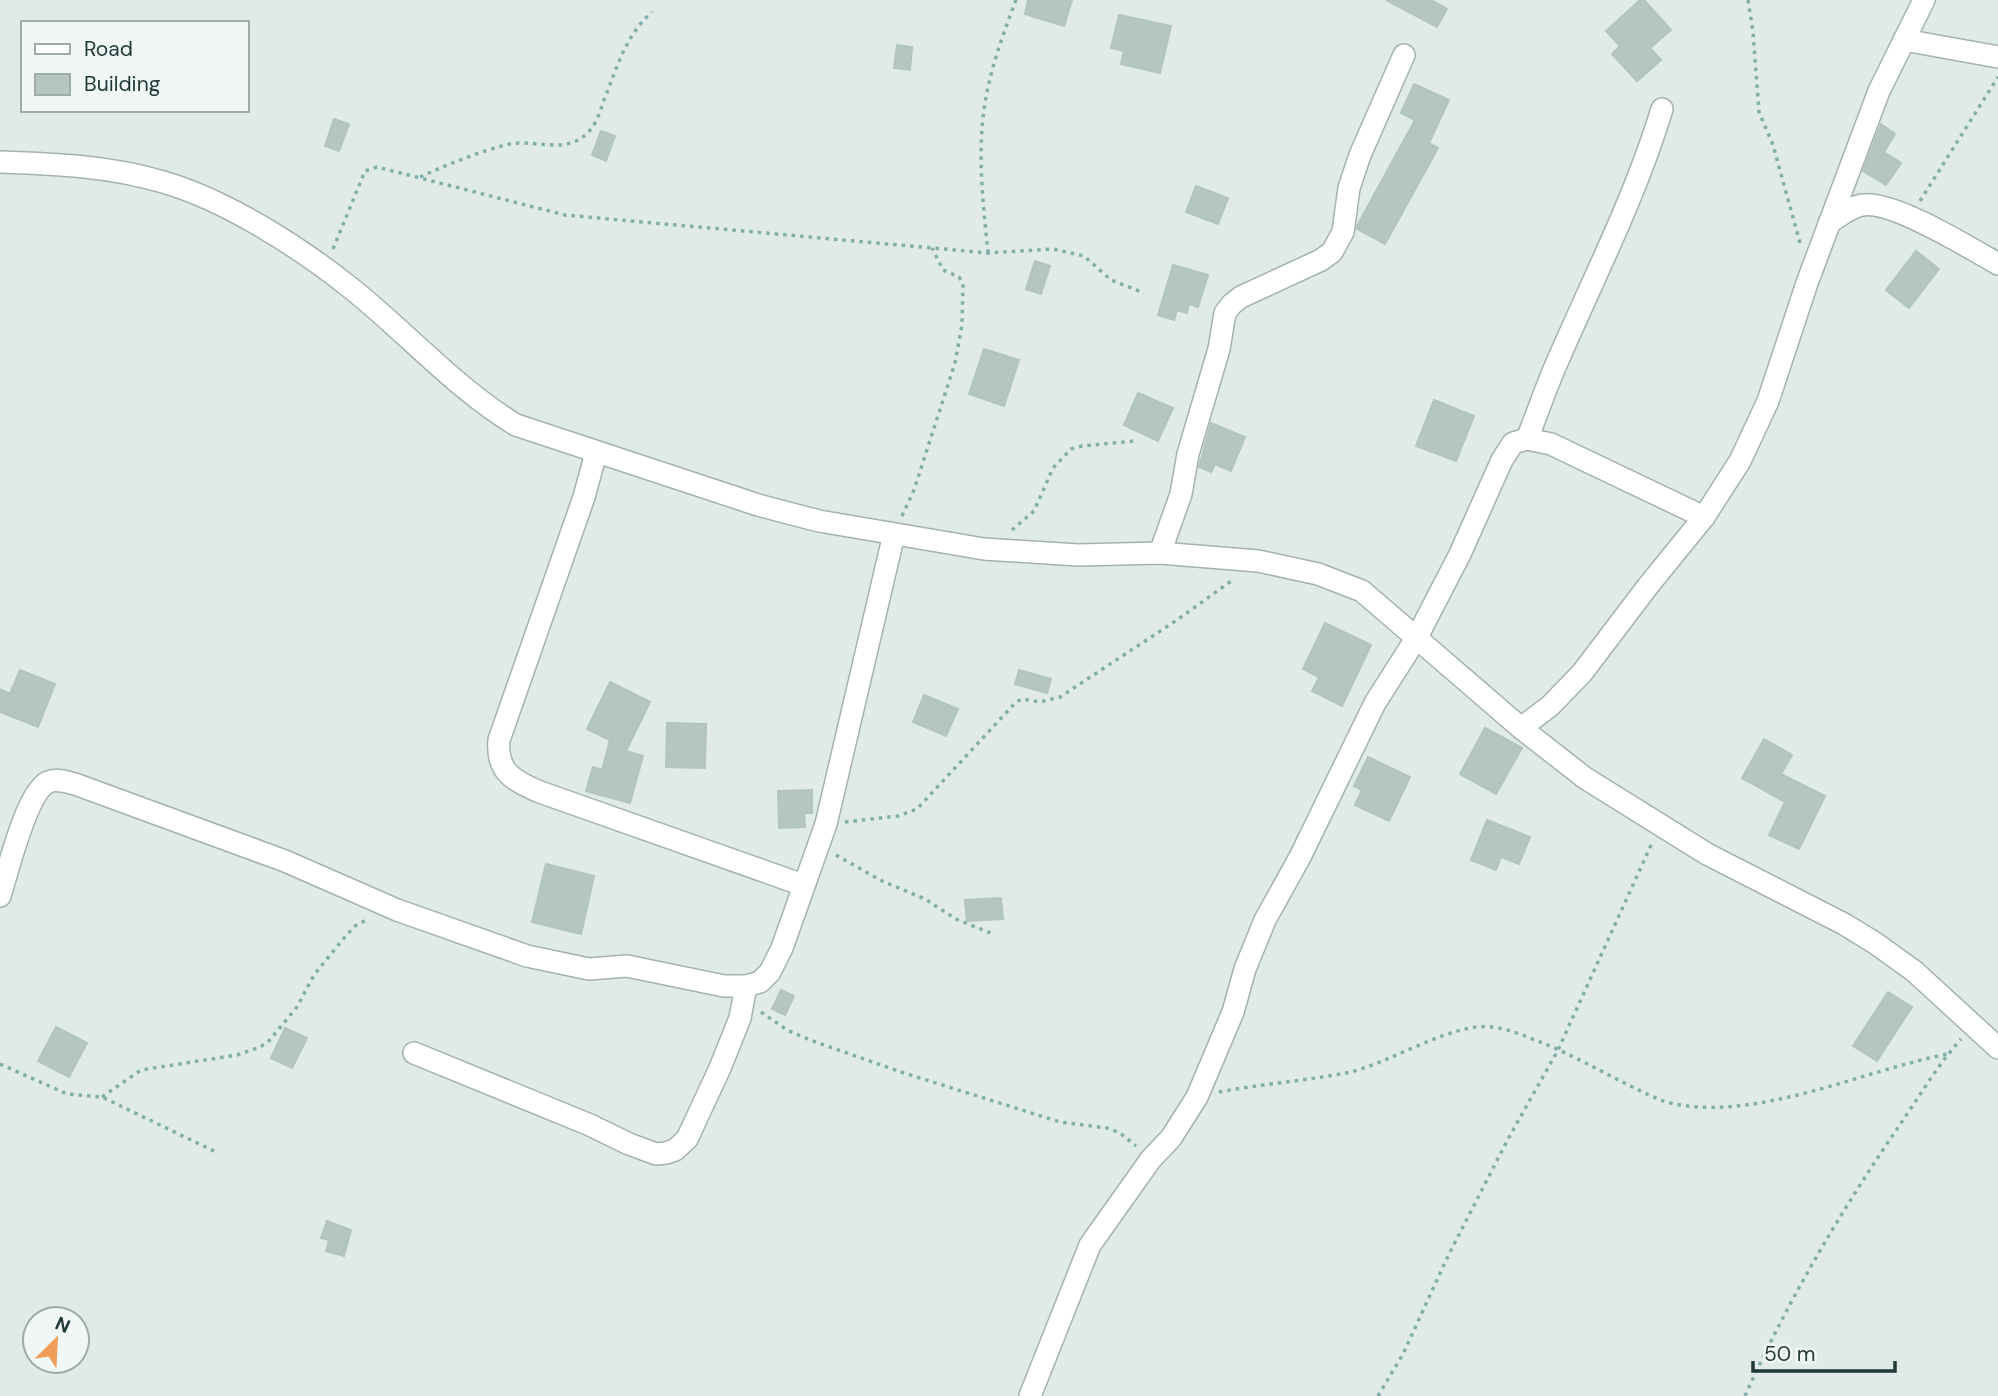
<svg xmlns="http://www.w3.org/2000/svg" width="1998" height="1396" font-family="'DM Sans',sans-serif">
  <rect width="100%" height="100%" fill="#e0ebe8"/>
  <g fill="#b5c5c2" stroke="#b2c4c0" stroke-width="2">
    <path d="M 1028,0 L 1072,0 L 1064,26 L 1025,14 Z"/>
    <path d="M 1386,0 L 1431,0 L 1447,9 L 1437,27 Z"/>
    <path d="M 1640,0 L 1644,0 L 1671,30 L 1650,48 L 1661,60 L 1637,81 L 1612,54 L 1620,46 L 1606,31 Z"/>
    <path d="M 1119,15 L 1171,26 L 1160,73 L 1121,64 L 1124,51 L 1111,48 Z"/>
    <path d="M 897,45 L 912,47 L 910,70 L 894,68 Z"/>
    <path d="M 1414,84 L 1449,100 L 1429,143 L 1438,148 L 1385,244 L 1357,229 L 1357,226 L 1415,120 L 1401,113 Z"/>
    <path d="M 334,119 L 349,124 L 339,151 L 325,146 Z"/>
    <path d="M 1881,124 L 1895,134 L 1884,152 L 1901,163 L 1886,185 L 1863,171 Z"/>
    <path d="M 601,131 L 615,136 L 606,161 L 592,155 Z"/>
    <path d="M 1196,186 L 1228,198 L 1218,224 L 1186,212 Z"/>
    <path d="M 1916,251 L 1939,269 L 1909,308 L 1886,290 Z"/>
    <path d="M 1035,261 L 1050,266 L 1041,294 L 1026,289 Z"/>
    <path d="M 1173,265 L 1208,275 L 1198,307 L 1189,304 L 1187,313 L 1177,310 L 1174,320 L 1158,315 Z"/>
    <path d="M 984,349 L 1019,360 L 1004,406 L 969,394 Z"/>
    <path d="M 1138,393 L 1173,408 L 1158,441 L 1124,425 Z"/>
    <path d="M 1434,400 L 1474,416 L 1456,461 L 1416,446 Z"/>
    <path d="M 1211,423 L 1245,437 L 1231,471 L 1215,464 L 1211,472 L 1199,467 Z"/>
    <path d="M 1325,623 L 1371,645 L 1342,706 L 1312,691 L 1319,677 L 1303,669 Z"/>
    <path d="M 20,670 L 55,684 L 38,727 L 0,712 L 0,689 L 10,694 Z"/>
    <path d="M 1019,670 L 1051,679 L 1047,693 L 1015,684 Z"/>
    <path d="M 610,682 L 650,702 L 626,751 L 643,756 L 630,803 L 586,791 L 593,767 L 602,770 L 610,740 L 587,729 Z"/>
    <path d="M 924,695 L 958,709 L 946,736 L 913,722 Z"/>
    <path d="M 667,723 L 706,724 L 705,768 L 666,767 Z"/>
    <path d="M 1485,728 L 1522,748 L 1496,794 L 1460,774 Z"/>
    <path d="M 1764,739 L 1792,755 L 1781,774 L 1825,796 L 1799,849 L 1769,835 L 1785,802 L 1742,778 Z"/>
    <path d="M 1368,757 L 1410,777 L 1389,821 L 1355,805 L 1362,790 L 1354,786 Z"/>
    <path d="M 812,790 L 812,813 L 804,813 L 805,827 L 779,828 L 778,791 Z"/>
    <path d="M 1487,820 L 1530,837 L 1519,864 L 1501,857 L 1496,870 L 1471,860 Z"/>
    <path d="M 546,864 L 594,876 L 581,934 L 532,922 Z"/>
    <path d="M 1001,898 L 1003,919 L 967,921 L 965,900 Z"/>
    <path d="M 781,990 L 794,996 L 785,1015 L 772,1009 Z"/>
    <path d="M 1888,992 L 1912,1007 L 1877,1061 L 1853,1046 Z"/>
    <path d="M 56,1027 L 87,1043 L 69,1077 L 38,1061 Z"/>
    <path d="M 285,1028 L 307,1038 L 292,1068 L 271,1058 Z"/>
    <path d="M 327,1221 L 351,1230 L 344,1256 L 326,1251 L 329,1240 L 321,1238 Z"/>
  </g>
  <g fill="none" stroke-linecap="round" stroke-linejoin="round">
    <defs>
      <g id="minor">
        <path d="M 1904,40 L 1998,57"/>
        <path d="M 0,162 C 55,164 110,166 163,182 C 226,200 301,248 352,289 C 407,333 455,388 516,425 L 758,505 L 819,521 L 984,549 L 1078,555 L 1160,553 L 1258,561 L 1318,574 L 1362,591 L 1521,728 L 1585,778 L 1707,854 L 1844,924 L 1875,943 L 1914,971 L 1998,1048"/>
        <path d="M 1829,223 C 1838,217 1852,206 1863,205 C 1892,200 1970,248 1998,264"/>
        <path d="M 1527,439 C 1538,412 1547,384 1559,358 C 1595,275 1636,195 1662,109"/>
        <path d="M 596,453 L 584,497 L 499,740 C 496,771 513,781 540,792 L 803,885"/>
        <path d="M 1160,553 L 1181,494 L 1188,454 L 1219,349 L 1225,313 L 1232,304 L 1241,297 L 1321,260 L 1332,252 L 1343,232 L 1349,188 L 1360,155 L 1404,55"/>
        <path d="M 1521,728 L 1550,706 L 1582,673 L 1648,586 L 1704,517 L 1740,461 L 1768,401 L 1807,283 L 1879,91 L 1924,0"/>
        <path d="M 0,896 C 8,871 26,793 48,782 C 57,778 66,782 75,784 L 285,861 L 397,910 L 527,956 L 589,969 L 627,966 L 724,986 L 746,986 L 760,982 L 770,972 L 782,948 L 826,824 L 894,534"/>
        <path d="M 414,1053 L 590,1125 L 629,1144 L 656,1154 L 666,1153 L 675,1150 L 687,1139 L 720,1068 L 740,1018 L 746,986"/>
        <path d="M 1030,1396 L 1090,1245 L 1151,1159 L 1171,1138 L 1197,1097 L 1233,1012 L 1245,969 L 1265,920 L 1300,857 L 1375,703 L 1417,637 L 1460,554 L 1502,460 L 1513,443 L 1527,439 L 1551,444 L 1704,517"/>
      </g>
    </defs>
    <use href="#minor" stroke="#a3b2b0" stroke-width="24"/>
    <g stroke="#81aea9" stroke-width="3.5" stroke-dasharray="3.5 5" stroke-linecap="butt">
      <path d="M 1748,0 L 1753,32 L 1759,112 L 1773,145 L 1800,243"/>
      <path d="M 420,177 C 448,164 476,153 505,145 C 534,137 568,158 591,129 C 597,122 601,109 604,100 C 617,68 625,36 652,12"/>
      <path d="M 1920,201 L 1998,77"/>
      <path d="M 333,249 L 365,171 L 377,167 L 565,215 L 988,253 L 1053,249 L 1084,256 L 1111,280 L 1144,293"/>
      <path d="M 988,253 C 983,203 977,152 985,103 C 991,67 1003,34 1016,0"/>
      <path d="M 902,516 L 914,490 L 955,363 L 962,325 L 963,284 L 959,277 L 943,270 L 932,248"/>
      <path d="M 1012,530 L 1034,511 L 1053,468 L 1071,449 L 1082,446 L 1134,441"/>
      <path d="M 845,822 L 898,816 L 917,809 L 1016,702 L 1022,699 L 1040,702 L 1060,697 L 1177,620 L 1234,579"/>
      <path d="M 836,855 L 882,881 L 925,899 L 956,919 L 993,934"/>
      <path d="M 761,1012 L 787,1030 L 810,1040 L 901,1072 L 1060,1122 L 1107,1128 L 1120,1133 L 1136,1146"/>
      <path d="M 0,1064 L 67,1094 L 102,1097 L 218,1153"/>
      <path d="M 1219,1092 C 1261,1084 1304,1081 1346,1073 C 1390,1064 1451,1022 1492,1027 C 1510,1029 1527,1037 1543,1043 C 1584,1060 1622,1084 1663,1101 C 1749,1126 1863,1070 1948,1054"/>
      <path d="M 102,1097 L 141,1070 L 237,1055 L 260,1047 L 268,1042 L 297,1007 L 314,975 L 344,938 L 355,926 L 368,919"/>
      <path d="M 1378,1396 L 1403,1354 L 1448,1256 L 1508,1139 L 1558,1050 L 1652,843"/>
      <path d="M 1745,1396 C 1787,1302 1841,1211 1899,1126 C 1919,1097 1937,1066 1961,1039"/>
    </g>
    <use href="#minor" stroke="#fff" stroke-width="21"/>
  </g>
  <rect x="21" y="21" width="228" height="91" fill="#f0f7f5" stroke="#9dabaa" stroke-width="2"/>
  <rect x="35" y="44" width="35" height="10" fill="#ffffff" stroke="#9dabaa" stroke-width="2"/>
  <text x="84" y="56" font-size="21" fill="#213a39">Road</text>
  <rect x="35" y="74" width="35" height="21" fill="#b5c5c2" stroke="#9dabaa" stroke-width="2"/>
  <text x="84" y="91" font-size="21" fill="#213a39">Building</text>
  <g transform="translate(56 1340) rotate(24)"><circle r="33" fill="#f0f7f5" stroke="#9dabaa" stroke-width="2"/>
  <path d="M0-5L12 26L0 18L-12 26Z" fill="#ef9d59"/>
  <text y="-10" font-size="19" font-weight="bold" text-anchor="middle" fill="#213a39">N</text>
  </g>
  <path d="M1753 1361v10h142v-10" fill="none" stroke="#213a39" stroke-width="3.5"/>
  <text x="1764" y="1361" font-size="21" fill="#213a39" stroke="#f0f7f5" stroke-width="5" paint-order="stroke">50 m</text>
</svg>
